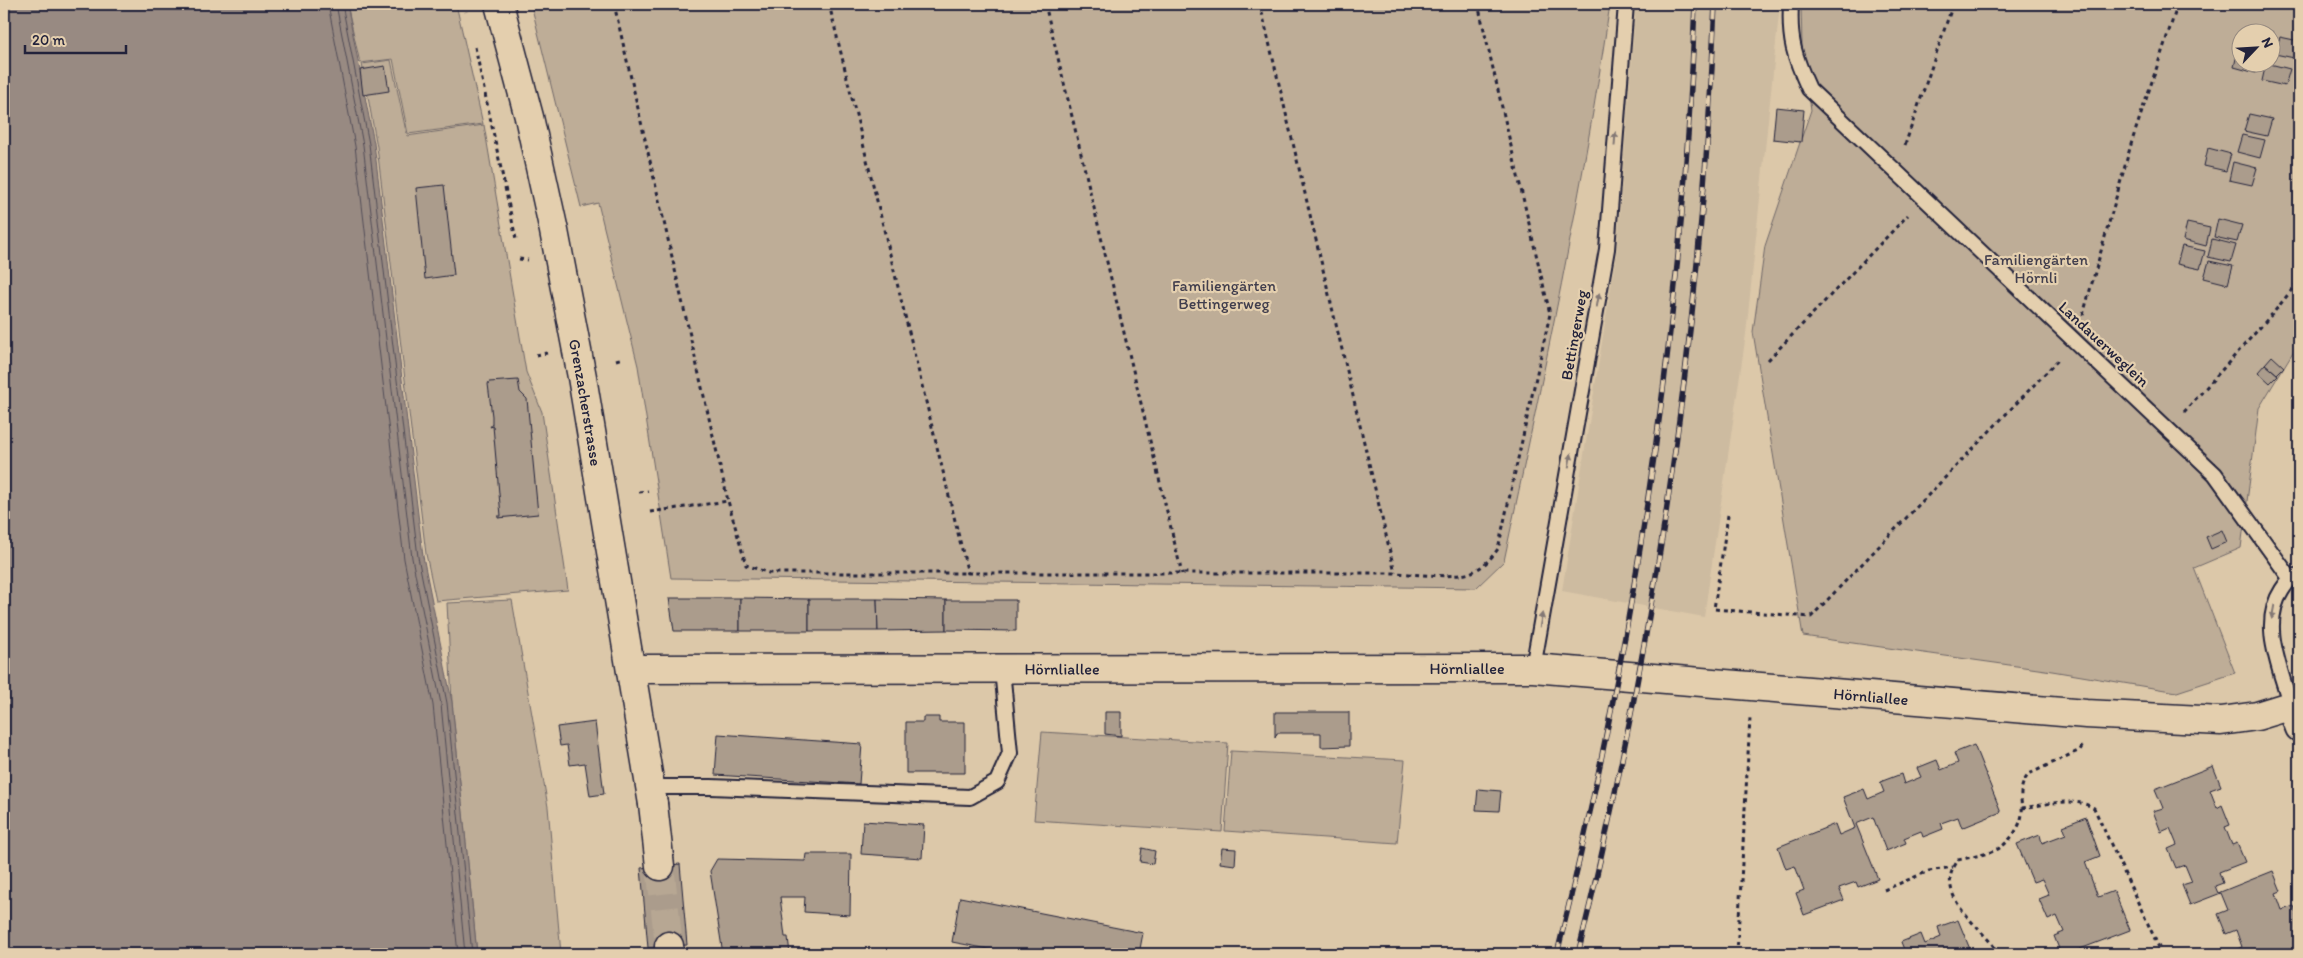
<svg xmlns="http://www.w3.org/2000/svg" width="2303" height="958" font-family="Itim,sans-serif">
  <rect width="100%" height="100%" fill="#dcc8a9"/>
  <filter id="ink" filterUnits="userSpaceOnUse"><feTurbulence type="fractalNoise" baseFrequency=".02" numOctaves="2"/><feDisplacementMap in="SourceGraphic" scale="10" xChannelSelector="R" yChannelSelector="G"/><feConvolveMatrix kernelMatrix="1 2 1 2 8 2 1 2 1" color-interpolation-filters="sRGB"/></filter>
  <g filter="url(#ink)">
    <path fill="#cdbba0" d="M 1636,4 L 1780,4 L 1746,334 L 1704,617 L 1562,591 L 1617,249 Z"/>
    <g fill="#bead97" stroke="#706869" fill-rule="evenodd">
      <path d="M 347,4 L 456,4 L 483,124 L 408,134 L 393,59 L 360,63 Z"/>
      <path d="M 531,4 L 1610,4 C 1583,191 1543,376 1504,561 L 1476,588 L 671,578 L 638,366 L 598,203 L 581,207 Z"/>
      <path d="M 1801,4 L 2299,4 L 2299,342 L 2259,408 L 2241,548 L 2194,568 L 2235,673 L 2177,692 L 2052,671 L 1803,636 L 1753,332 L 1765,246 L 1811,110 L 1802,45 ZM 2240,32 L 2270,32 L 2270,62 L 2240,62 Z"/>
      <path d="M 391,60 L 407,136 L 484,125 L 526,372 L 542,412 L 568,590 L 436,601 L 426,554 L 377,147 L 362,64 Z"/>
      <path d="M 512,600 L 548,807 L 561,954 L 477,954 L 452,702 L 447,603 Z"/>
      <path d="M 1042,732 L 1228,743 L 1222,832 L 1034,820 Z"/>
      <path d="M 1231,751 L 1405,760 L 1397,843 L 1225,831 Z"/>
    </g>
    <path fill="#988a82" stroke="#696066" d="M 4,4 L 347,4 L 374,143 L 423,556 L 452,702 L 477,954 L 4,954 Z"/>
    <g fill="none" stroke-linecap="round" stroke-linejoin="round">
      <g stroke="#514c57" stroke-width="1">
        <path d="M 328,4 L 355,146 L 404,559 L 433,705 L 458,954"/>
        <path d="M 336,4 L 363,145 L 412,558 L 441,704 L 465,954"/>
        <path d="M 342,4 L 369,144 L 418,557 L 447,703 L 472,954"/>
      </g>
    </g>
    <g fill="#ab9c8c" stroke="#22223b">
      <path d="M 2249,27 L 2273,32 L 2270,39 L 2270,32 L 2247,32 Z"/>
      <path d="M 2280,37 L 2299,41 L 2299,59 L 2275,54 Z"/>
      <path d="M 2238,50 L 2240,50 L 2240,62 L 2259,62 L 2256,73 L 2234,67 Z"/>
      <path d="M 2266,63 L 2290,69 L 2285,86 L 2262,81 Z"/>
      <path d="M 385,66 L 389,91 L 363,95 L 360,70 Z"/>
      <path d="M 1776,107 L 1804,110 L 1801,142 L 1773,139 Z"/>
      <path d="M 2249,114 L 2272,119 L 2267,136 L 2244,131 Z"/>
      <path d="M 2242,135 L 2265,140 L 2260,158 L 2237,152 Z"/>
      <path d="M 2208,148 L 2231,154 L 2226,171 L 2204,166 Z"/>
      <path d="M 2233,162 L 2257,168 L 2252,185 L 2229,180 Z"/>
      <path d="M 444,185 L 454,275 L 425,279 L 416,188 Z"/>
      <path d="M 2218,219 L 2242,225 L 2237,242 L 2214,237 Z"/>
      <path d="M 2187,223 L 2210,228 L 2206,246 L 2183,240 Z"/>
      <path d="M 2212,239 L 2236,245 L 2231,262 L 2208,257 Z"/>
      <path d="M 2182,246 L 2205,251 L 2200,269 L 2177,264 Z"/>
      <path d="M 2209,261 L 2233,266 L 2228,284 L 2204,278 Z"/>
      <path d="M 2272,356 L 2284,367 L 2277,374 L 2265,364 Z"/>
      <path d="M 2265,364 L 2278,375 L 2270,383 L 2258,372 Z"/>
      <path d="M 518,380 L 520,392 L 527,399 L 538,514 L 498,518 L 498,516 L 501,516 L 493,426 L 490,427 L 492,424 L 492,416 L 488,384 L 489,382 Z"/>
      <path d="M 2222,530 L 2227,542 L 2211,549 L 2206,537 Z"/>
      <path d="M 669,598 L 740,598 L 740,631 L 674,631 Z"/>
      <path d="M 740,598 L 809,599 L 809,631 L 740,631 Z"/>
      <path d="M 809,599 L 877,599 L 878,631 L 809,631 Z"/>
      <path d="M 877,599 L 946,600 L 946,630 L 878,631 Z"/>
      <path d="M 946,600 L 1016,600 L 1016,631 L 946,630 Z"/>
      <path d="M 1105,712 L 1121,712 L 1121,736 L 1105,734 Z"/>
      <path d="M 1275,712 L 1349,712 L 1349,746 L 1321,747 L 1321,733 L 1277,733 L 1275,738 Z"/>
      <path d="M 923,717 L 939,717 L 939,722 L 965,722 L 965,773 L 906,773 L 906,722 L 923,722 Z"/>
      <path d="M 595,722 L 604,794 L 590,796 L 585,763 L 570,765 L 567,745 L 560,746 L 557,727 Z"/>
      <path d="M 718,734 L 862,744 L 859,784 L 715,775 Z"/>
      <path d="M 1974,745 L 2001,812 L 1962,828 L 1958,817 L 1941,823 L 1943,829 L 1923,837 L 1921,831 L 1904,838 L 1906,843 L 1886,851 L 1873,817 L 1856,824 L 1878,879 L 1858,887 L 1856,882 L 1839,888 L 1844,900 L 1804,915 L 1796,893 L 1804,890 L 1795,866 L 1786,869 L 1778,847 L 1835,824 L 1839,835 L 1855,828 L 1843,797 L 1864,789 L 1868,799 L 1884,792 L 1880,782 L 1901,774 L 1904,784 L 1921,777 L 1917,768 L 1937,760 L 1941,770 L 1958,763 L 1954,753 Z"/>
      <path d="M 2213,766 L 2221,786 L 2210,790 L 2217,808 L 2222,805 L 2230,825 L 2225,827 L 2232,845 L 2237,843 L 2245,862 L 2219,872 L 2223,883 L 2215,886 L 2218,893 L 2273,871 L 2281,891 L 2276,893 L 2282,910 L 2294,906 L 2299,921 L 2299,948 L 2283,954 L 2234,954 L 2233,951 L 2242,947 L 2236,930 L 2226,934 L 2218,914 L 2228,910 L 2221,893 L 2190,905 L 2182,885 L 2192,882 L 2185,865 L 2176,868 L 2168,849 L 2177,845 L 2170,828 L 2161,832 L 2153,811 L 2163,808 L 2155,789 Z"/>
      <path d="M 1478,789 L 1501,791 L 1499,811 L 1476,810 Z"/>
      <path d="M 2086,817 L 2100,856 L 2085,862 L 2098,897 L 2114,891 L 2130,930 L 2067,954 L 2061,954 L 2054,936 L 2064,932 L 2057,916 L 2048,920 L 2039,899 L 2049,895 L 2042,879 L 2033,882 L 2017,844 L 2040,835 L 2042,843 L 2066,834 L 2063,826 Z"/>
      <path d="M 863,821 L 924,825 L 922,858 L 861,854 Z"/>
      <path d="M 1142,848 L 1155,851 L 1153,864 L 1140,862 Z"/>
      <path d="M 1222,848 L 1236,849 L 1235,865 L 1220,863 Z"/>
      <path d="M 806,854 L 851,854 L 850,915 L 804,912 L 805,897 L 780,897 L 785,937 L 788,937 L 790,954 L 723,954 L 710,871 L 717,859 L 805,861 Z"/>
      <path d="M 680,864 L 687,945 L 648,948 L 641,868 Z"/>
      <path d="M 960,897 L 1143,933 L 1139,954 L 1015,954 L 952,942 Z"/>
      <path d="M 1958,920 L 1972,954 L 1898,954 L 1905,952 L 1901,942 L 1921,934 L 1925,944 L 1941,937 L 1938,927 Z"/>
      <path d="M 1884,949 L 1886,954 L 1870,954 Z"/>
    </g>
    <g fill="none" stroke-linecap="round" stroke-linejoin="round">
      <path stroke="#b7a793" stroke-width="28" stroke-dasharray="28 14" stroke-linecap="butt" d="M 660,866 L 669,946"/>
      <defs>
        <g id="lane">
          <path d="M 1791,4 C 1789,40 1794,56 1809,89 L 2215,474 L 2290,578"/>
          <path d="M 1533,668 L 1607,249 L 1626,4"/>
          <path d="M 2291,707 C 2281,669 2259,625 2282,590 C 2288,581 2290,578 2299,575"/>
          <path d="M 651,787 L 711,787 L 970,797 L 997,782 L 1010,753 L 1002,669"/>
        </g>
        <path id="street" d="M 2291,707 L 2299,728"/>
        <g id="secondary">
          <path id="s1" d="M 499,4 L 529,117 L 554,231 L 582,377 L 653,804"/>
          <path id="s2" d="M 631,669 L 1533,668 L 2086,714 L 2221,721 L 2257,716 L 2299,703"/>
        </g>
        <g id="primary">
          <path d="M 653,804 L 660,866"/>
          <path d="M 669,946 L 670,954"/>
        </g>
      </defs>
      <use href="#lane" stroke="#22223b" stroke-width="18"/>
      <use href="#street" stroke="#22223b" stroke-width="30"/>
      <use href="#secondary" stroke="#22223b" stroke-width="31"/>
      <use href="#primary" stroke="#22223b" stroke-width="31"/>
      <g stroke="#22223b" stroke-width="3" stroke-dasharray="4 4" stroke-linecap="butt">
        <path d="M 464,4 L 466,12"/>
        <path d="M 614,4 L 728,501"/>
        <path d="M 829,4 L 968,574"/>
        <path d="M 1045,4 L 1182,574"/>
        <path d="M 1260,4 L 1395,573"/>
        <path d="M 475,47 L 516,239"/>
        <path d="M 1905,145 L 1953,4"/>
        <path d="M 519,259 L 528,260"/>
        <path d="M 2083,315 L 2132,141 L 2178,4"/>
        <path d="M 536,355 L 547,353"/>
        <path d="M 616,360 L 623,358"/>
        <path d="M 1768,360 L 1908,215"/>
        <path d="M 2184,412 L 2274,312 L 2299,281"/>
        <path d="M 639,492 L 648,491"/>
        <path d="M 650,512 L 728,501 L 746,565 L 769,573 L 1395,573 C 1413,574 1458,579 1472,572 C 1484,567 1491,558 1498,549 L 1550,314 L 1478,4"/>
        <path d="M 1728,515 L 1714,609 L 1811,617 L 2059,359"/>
        <path d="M 2022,808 C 2045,805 2073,796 2094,808 L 2162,954"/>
        <path d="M 1884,890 L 1929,871 L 1953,867"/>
        <path d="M 1737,954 L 1750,718"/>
        <path d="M 1999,954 C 1985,930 1945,906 1951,874 C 1952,869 1956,864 1958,860 C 1970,857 1985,855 1996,850 C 2010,843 2024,823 2022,808 C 2020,795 2020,784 2029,774 L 2080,750 L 2083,745"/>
      </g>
      <use href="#lane" stroke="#e4cfae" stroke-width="14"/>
      <use href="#street" stroke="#e4cfae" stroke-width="26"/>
      <use href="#secondary" stroke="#e4cfae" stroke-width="28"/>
      <use href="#primary" stroke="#e4cfae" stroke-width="28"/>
      <defs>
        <g id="rail">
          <path d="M 1557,954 C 1634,642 1683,325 1695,4"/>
          <path d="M 1578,954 C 1655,642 1702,325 1715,4"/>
        </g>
      </defs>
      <use href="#rail" stroke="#22223b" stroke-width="5.5"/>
      <use href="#rail" stroke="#e4cfae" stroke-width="4" stroke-dasharray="11" stroke-linecap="butt"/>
    </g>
    <defs><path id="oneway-solid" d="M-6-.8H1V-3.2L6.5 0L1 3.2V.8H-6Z" transform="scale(1.25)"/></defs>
    <g fill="#837874">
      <use href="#oneway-solid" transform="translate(1615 139) rotate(-86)"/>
      <use href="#oneway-solid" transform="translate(1598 300) rotate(-80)"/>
      <use href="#oneway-solid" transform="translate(1570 460) rotate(-80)"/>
      <use href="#oneway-solid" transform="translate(2273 612) rotate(101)"/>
      <use href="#oneway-solid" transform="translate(1541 620) rotate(-80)"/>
    </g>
  </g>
  <g text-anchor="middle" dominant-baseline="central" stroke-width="4.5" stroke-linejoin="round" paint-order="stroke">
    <g font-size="16" fill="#413e4d" stroke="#e4cfae">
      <text x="2036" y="259">Familiengärten<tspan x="2036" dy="18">Hörnli</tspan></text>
      <text x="1224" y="285">Familiengärten<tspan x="1224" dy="18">Bettingerweg</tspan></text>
    </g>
    <g font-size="16" fill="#22223b" stroke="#e4cfae">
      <text transform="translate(1574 335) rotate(-80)">Bettingerweg</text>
      <text transform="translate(2104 344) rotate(43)">Landauerweglein</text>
      <text stroke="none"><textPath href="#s1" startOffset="408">Grenzacherstrasse</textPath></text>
      <text stroke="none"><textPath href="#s2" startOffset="431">Hörnliallee</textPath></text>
      <text stroke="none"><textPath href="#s2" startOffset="836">Hörnliallee</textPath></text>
      <text stroke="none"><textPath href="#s2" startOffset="1241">Hörnliallee</textPath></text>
    </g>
  </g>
  <rect width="2303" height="958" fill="none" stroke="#e4cfae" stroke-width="20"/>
  <rect x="10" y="10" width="2283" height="938" fill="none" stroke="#22223b" stroke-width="2" filter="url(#ink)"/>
  <g transform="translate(2256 48) rotate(65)"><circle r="24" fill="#e4cfae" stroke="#968a80"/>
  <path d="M0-4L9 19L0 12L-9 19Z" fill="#22223b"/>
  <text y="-8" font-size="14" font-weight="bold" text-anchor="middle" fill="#22223b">N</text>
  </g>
  <path d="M25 45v8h101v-8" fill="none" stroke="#22223b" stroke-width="2.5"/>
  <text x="32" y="45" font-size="15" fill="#22223b" stroke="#e4cfae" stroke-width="4" paint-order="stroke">20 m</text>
</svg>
